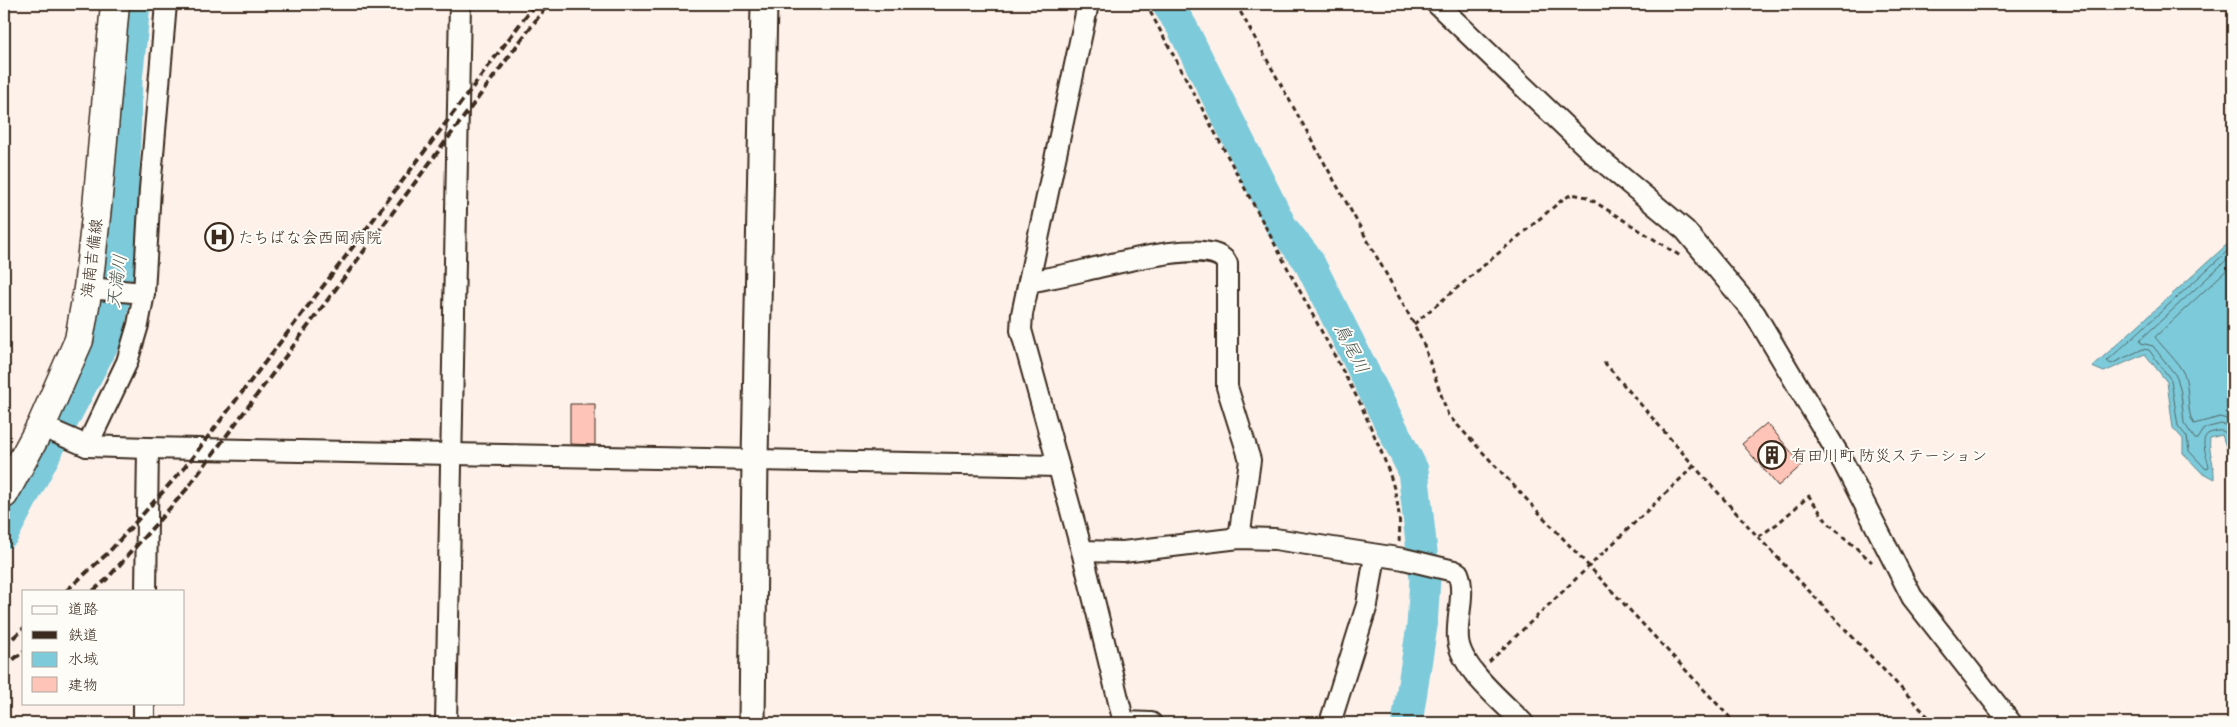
<svg xmlns="http://www.w3.org/2000/svg" width="2237" height="727" font-family="'Patrick Hand','Klee One',sans-serif">
  <rect width="100%" height="100%" fill="#fdf1ea"/>
  <filter id="ink" filterUnits="userSpaceOnUse"><feTurbulence type="fractalNoise" baseFrequency=".02" numOctaves="2"/><feDisplacementMap in="SourceGraphic" scale="10" xChannelSelector="R" yChannelSelector="G"/><feConvolveMatrix kernelMatrix="1 2 1 2 8 2 1 2 1" color-interpolation-filters="sRGB"/></filter>
  <g filter="url(#ink)">
    <path fill="#7ccada" stroke="#628a8f" d="M 2233,239 L 2233,457 L 2228,453 L 2222,435 L 2210,438 C 2208,452 2215,464 2214,479 L 2201,472 L 2183,453 L 2183,439 L 2173,428 L 2167,382 L 2145,354 L 2104,372 L 2092,367 Z"/>
    <g fill="none" stroke-linecap="round" stroke-linejoin="round">
      <g stroke="#556a69" stroke-width="1">
        <path d="M 2233,246 L 2107,361 L 2111,364 L 2143,349 L 2149,350 L 2171,380 L 2178,426 L 2187,437 L 2189,451 L 2206,469 L 2209,468 C 2208,457 2196,435 2213,432 C 2218,431 2220,430 2225,432 L 2233,451"/>
        <path d="M 2233,254 L 2140,340 L 2141,343 L 2153,346 L 2177,377 L 2181,393 L 2184,423 L 2195,439 L 2198,439 L 2205,428 L 2221,424 L 2228,426 L 2233,433"/>
        <path d="M 2233,264 L 2155,337 C 2164,349 2177,360 2184,374 C 2190,387 2186,414 2194,424 L 2220,417 L 2233,421"/>
      </g>
      <g stroke="#7ccada" stroke-width="31">
        <path d="M 1167,4 L 1182,27 L 1282,227 L 1308,260 L 1413,470 L 1425,579 L 1422,626 L 1407,723"/>
        <path d="M 4,533 L 108,335 L 121,262 L 127,80 L 135,4"/>
      </g>
    </g>
    <g fill="#fec4b7" stroke="#3b2a1e">
      <path d="M 570,404 L 595,404 L 595,445 L 570,444 Z"/>
      <path d="M 1767,423 L 1802,465 L 1778,486 L 1742,444 Z"/>
    </g>
    <g fill="none" stroke-linecap="round" stroke-linejoin="round">
      <defs>
        <g id="minor">
          <path d="M 1088,4 L 1022,314 L 1021,330 L 1082,551 L 1124,723"/>
          <path d="M 1437,4 L 1595,155 L 1685,230 L 1755,314 L 1843,462 L 1912,597 L 2011,723"/>
          <path d="M 1029,282 C 1048,278 1067,275 1086,270 C 1110,265 1215,235 1227,264 L 1227,387 L 1250,460 L 1239,538"/>
          <path d="M 144,293 L 150,189 L 166,4"/>
          <path d="M 41,426 L 87,446 L 148,448 L 1057,466"/>
          <path d="M 87,446 L 127,362 L 138,325 L 144,293 L 88,288"/>
          <path d="M 1082,551 L 1123,552 L 1239,538 L 1275,539 L 1404,559 L 1454,571 L 1458,573 C 1466,593 1456,618 1458,639 C 1460,668 1503,702 1523,723"/>
          <path d="M 146,591 L 148,448"/>
          <path d="M 1123,722 L 1151,723"/>
          <path d="M 144,723 L 144,703"/>
          <path d="M 446,723 L 460,4"/>
          <path d="M 1330,723 L 1367,605 L 1375,555"/>
        </g>
        <path id="tertiary" d="M 752,723 L 755,459 L 764,4"/>
        <path id="secondary" d="M 4,494 L 41,426 L 79,340 L 88,288 L 97,207 L 115,4"/>
      </defs>
      <use href="#minor" stroke="#3b2a1e" stroke-width="24"/>
      <use href="#tertiary" stroke="#3b2a1e" stroke-width="29"/>
      <use href="#secondary" stroke="#3b2a1e" stroke-width="31"/>
      <g stroke="#3b2a1e" stroke-width="3" stroke-dasharray="5 4" stroke-linecap="butt">
        <path d="M 1146,4 L 1361,405 C 1379,448 1404,493 1399,541"/>
        <path d="M 1236,4 L 1414,324 L 1424,345 L 1448,415 L 1735,723"/>
        <path d="M 1414,324 L 1562,200 L 1572,194 L 1587,197 L 1682,257"/>
        <path d="M 1604,362 L 1694,466 L 1758,537 L 1777,524 L 1809,496 L 1827,522 L 1872,562"/>
        <path d="M 1758,537 L 1934,723"/>
        <path d="M 1489,662 L 1694,466"/>
      </g>
      <use href="#minor" stroke="#fdfcf7" stroke-width="20"/>
      <use href="#tertiary" stroke="#fdfcf7" stroke-width="25"/>
      <use href="#secondary" stroke="#fdfcf7" stroke-width="28"/>
      <g stroke="#3b2a1e" stroke-width="4" stroke-dasharray="8 4" stroke-linecap="butt">
        <path d="M 66,591 L 108,553 L 185,467 L 337,268 L 535,4"/>
        <path d="M 93,591 L 106,580 L 186,490 L 548,4"/>
        <path d="M 4,646 L 24,628"/>
        <path d="M 4,667 L 24,651"/>
      </g>
    </g>
  </g>
  <defs>
    <symbol id="hospital-ring" viewBox="-11 -11 22 22"><circle r="9.5" fill="#fdfcf7" stroke="#3b2a1e" stroke-width="1.5"/><path d="M-5-5h3v3.5h4V-5h3V5h-3V1.5h-4V5h-3Z" fill="#3b2a1e"/></symbol>
    <symbol id="building-ring" viewBox="-11 -11 22 22"><circle r="9.5" fill="#fdfcf7" stroke="#3b2a1e" stroke-width="1.5"/><path d="M-4-6H4V6H1V3H-1V6H-4ZM-2.5-4.3h1.7v1.8h-1.7ZM.8-4.3h1.7v1.8H.8ZM-2.5-1h1.7V.8h-1.7ZM.8-1h1.7V.8H.8Z" fill="#3b2a1e"/></symbol>
  </defs>
  <g fill-rule="evenodd">
    <use href="#hospital-ring" x="203" y="221" width="32" height="32"/>
    <use href="#building-ring" x="1756" y="439" width="32" height="32"/>
  </g>
  <g text-anchor="middle" dominant-baseline="central" stroke-width="4" stroke-linejoin="round" paint-order="stroke">
    <g font-size="16" fill="#3b2a1e" stroke="#fdfcf7" text-anchor="start">
      <text x="238" y="237">たちばな会西岡病院</text>
      <text x="1791" y="455">有田川町 防災ステーション</text>
    </g>
    <g font-size="16" fill="#3b2a1e" stroke="#fdfcf7">
      <text transform="translate(91 258) rotate(-83)">海南吉備線</text>
    </g>
    <g font-size="18" font-style="italic" fill="#4e5a56" stroke="#fdfcf7">
      <text transform="translate(116 281) rotate(-82)">天満川</text>
      <text transform="translate(1352 348) rotate(63)">鳥尾川</text>
    </g>
  </g>
  <rect width="2237" height="727" fill="none" stroke="#fdfcf7" stroke-width="20"/>
  <rect x="10" y="10" width="2217" height="707" fill="none" stroke="#3b2a1e" stroke-width="2" filter="url(#ink)"/>
  <rect x="22" y="590" width="162" height="115" fill="#fdfcf7" stroke="#afa8a0"/>
  <rect x="32" y="606" width="25" height="8" fill="#fdfcf7" stroke="#afa8a0"/>
  <text x="68" y="614" font-size="15" fill="#3b2a1e">道路</text>
  <rect x="32" y="631" width="25" height="8" fill="#3b2a1e" stroke="#afa8a0"/>
  <text x="68" y="640" font-size="15" fill="#3b2a1e">鉄道</text>
  <rect x="32" y="652" width="25" height="15" fill="#7ccada" stroke="#afa8a0"/>
  <text x="68" y="664" font-size="15" fill="#3b2a1e">水域</text>
  <rect x="32" y="677" width="25" height="15" fill="#fec4b7" stroke="#afa8a0"/>
  <text x="68" y="690" font-size="15" fill="#3b2a1e">建物</text>
</svg>
